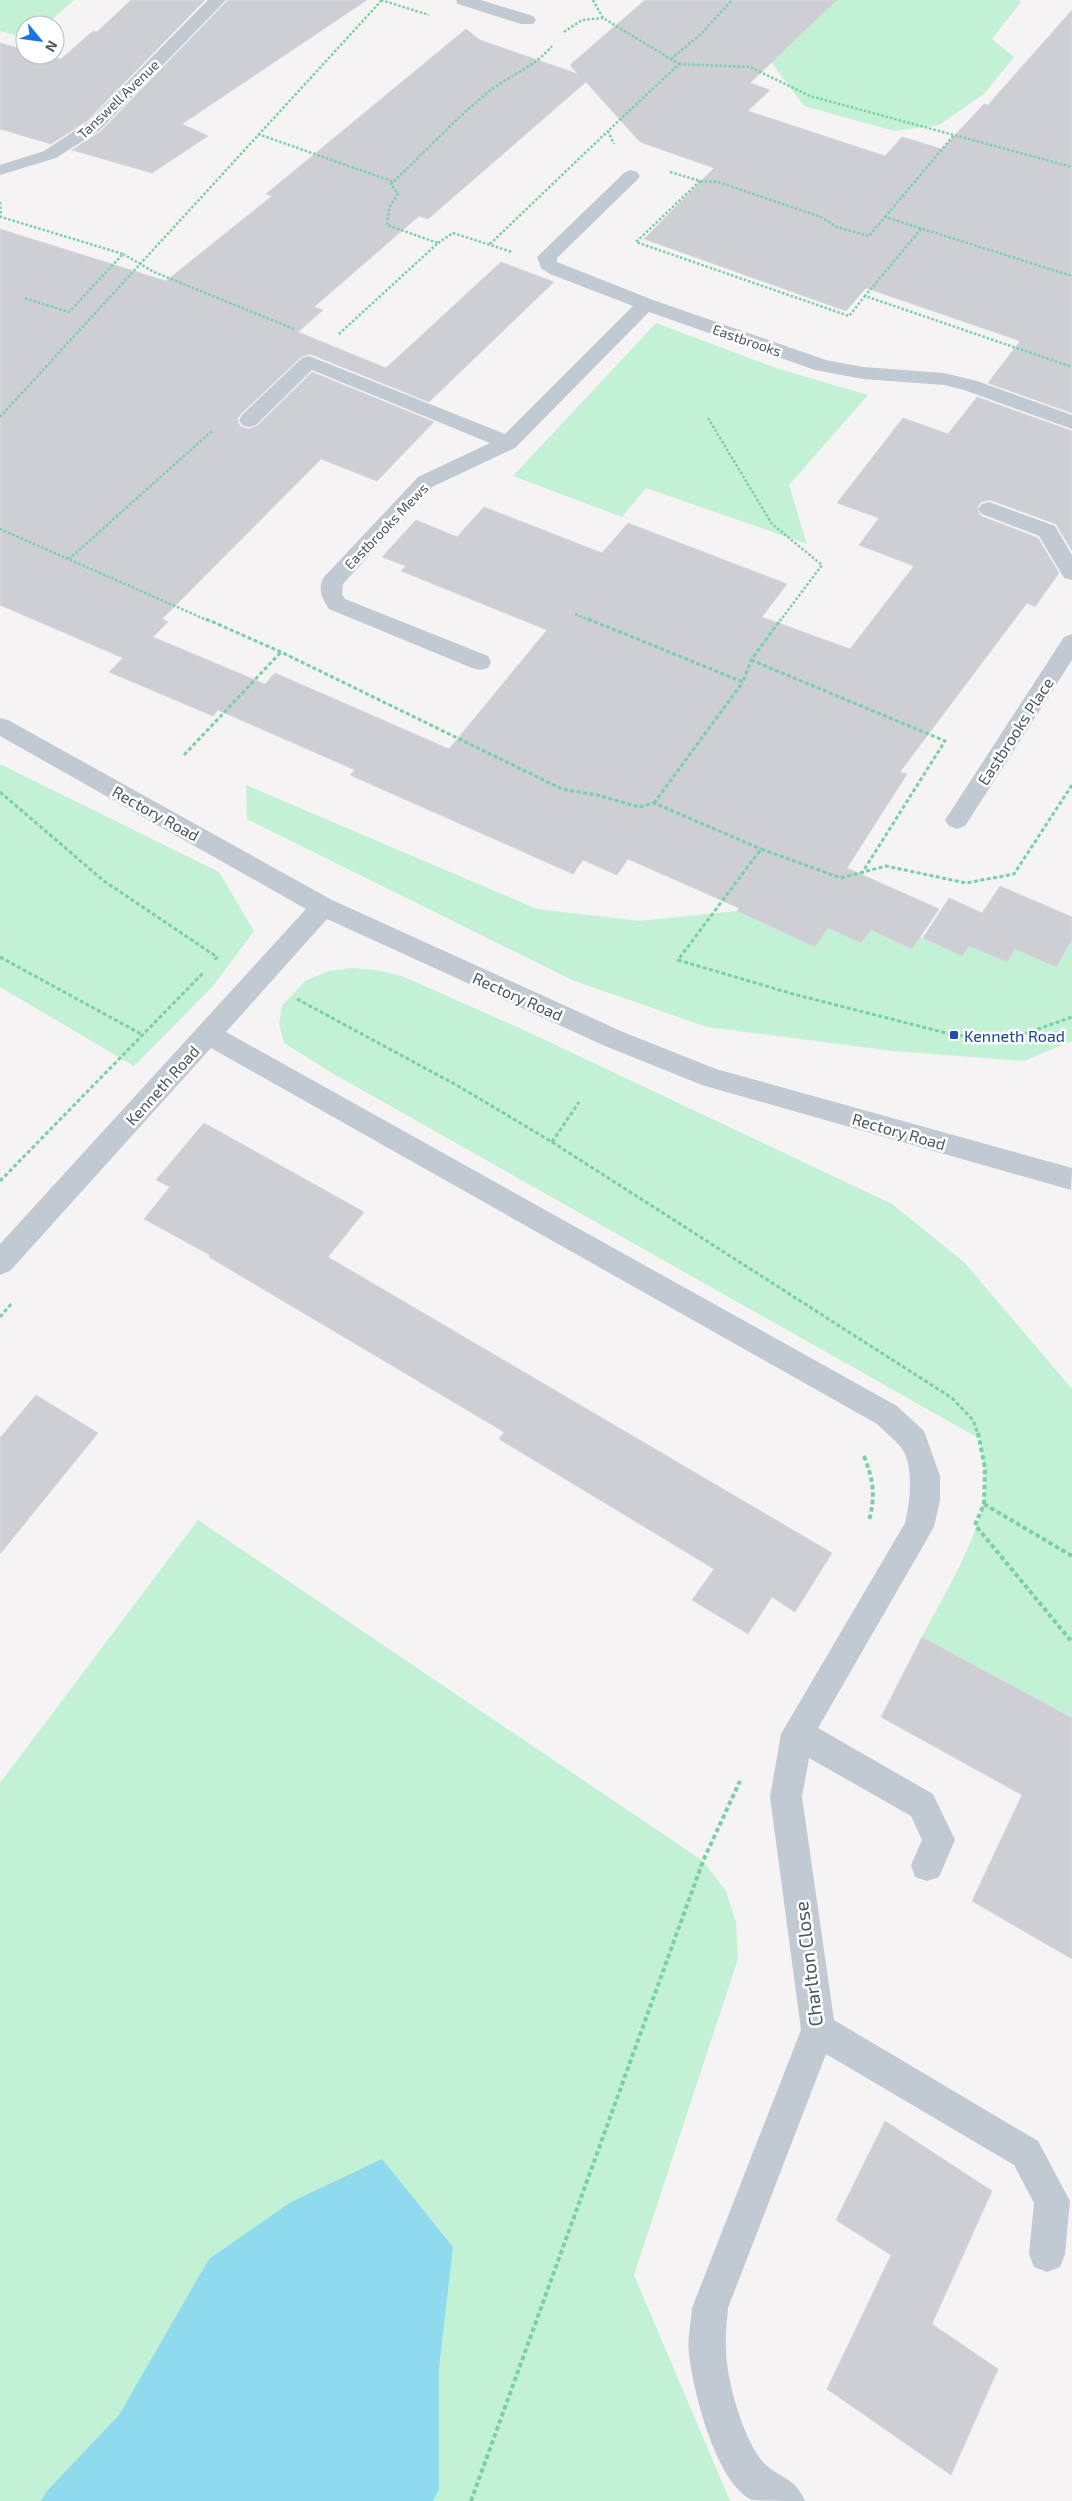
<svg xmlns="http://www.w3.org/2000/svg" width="1072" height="2501" font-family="'Exo 2',sans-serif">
  <rect width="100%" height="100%" fill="#f5f3f3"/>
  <g fill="#c3f1d5">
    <path d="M 0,0 L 74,0 L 46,25 L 25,25 L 25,38 L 0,31 Z"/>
    <path d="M 824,0 L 1018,0 L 1021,2 L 992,39 L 1014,57 L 984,94 L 939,125 L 894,131 L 804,106 L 771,62 Z"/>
    <path d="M 656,323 L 779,369 L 868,395 L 789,485 L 807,544 L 646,488 L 622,517 L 513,476 Z"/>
    <path d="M 0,764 L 219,872 L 254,931 L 213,986 L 134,1066 L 0,987 Z"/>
    <path d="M 246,785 L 537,909 L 640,921 L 737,911 L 814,946 L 828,928 L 861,943 L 871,930 L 912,949 L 920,937 L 962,956 L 969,946 L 1007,962 L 1015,949 L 1072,939 L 1072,1041 L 1024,1061 L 893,1051 L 707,1027 L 572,980 L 247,819 Z"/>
    <path d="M 352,968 L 376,970 L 402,976 L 526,1031 L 892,1204 L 964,1262 L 1072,1389 L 1072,1718 L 922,1637 C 943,1596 973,1549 983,1504 C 988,1484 983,1460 980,1439 L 332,1073 L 284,1043 L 279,1024 L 282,1006 L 305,981 L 329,971 Z"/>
    <path d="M 198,1520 L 703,1861 L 726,1891 L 736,1922 L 738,1959 L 634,2275 L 730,2501 L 0,2501 L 0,1783 Z"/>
  </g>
  <path fill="#90daee" d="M 382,2159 L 453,2247 L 439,2368 L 439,2489 L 433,2501 L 41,2501 L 46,2492 L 119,2415 L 209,2259 L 291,2202 Z"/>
  <g fill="#cdcfd5" stroke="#d7d9de">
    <path d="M 131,0 L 205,0 L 87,121 L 51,144 L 0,129 L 0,43 L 25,50 L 25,55 L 45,55 L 61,59 L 93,31 L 97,32 Z"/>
    <path d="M 228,0 L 367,0 L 182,124 L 208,136 L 152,173 L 72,150 L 101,131 Z"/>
    <path d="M 645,0 L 837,0 L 750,83 L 770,90 L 748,111 L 885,156 L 902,137 L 942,149 L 984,104 L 988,105 L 1072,10 L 1072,413 L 988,383 L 1020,341 L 866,288 L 846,311 L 644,239 L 714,168 L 640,142 L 586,82 L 428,219 L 419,216 L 314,307 L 323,310 L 298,332 L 386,368 L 501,262 L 554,282 L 429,402 L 310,354 L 301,357 L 241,414 L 237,419 L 240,426 L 248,429 L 257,426 L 312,372 L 434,422 L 377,481 L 321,459 L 162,619 L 168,622 L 153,637 L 265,684 L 275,673 L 449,749 L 547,630 L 401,571 L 406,566 L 382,557 L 416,520 L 457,537 L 484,507 L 602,553 L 628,523 L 787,584 L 762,617 L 850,649 L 914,566 L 859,545 L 879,518 L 837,503 L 903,418 L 948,434 L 977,397 L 1072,431 L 1072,551 L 1056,524 L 990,500 L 981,502 L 977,508 L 981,516 L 1038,538 L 1059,573 L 1035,607 L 1027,603 L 900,772 L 907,774 L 847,868 L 939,909 L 912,949 L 871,930 L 861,943 L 828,928 L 815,947 L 737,911 L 739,908 L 628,859 L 617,875 L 583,860 L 573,874 L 350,775 L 355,770 L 218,710 L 213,716 L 109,672 L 123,658 L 0,605 L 0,229 L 166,281 L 272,196 L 266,194 L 466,29 L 480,40 L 578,74 L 570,65 Z"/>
    <path d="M 1000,886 L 1072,917 L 1072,940 L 1056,967 L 1015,949 L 1007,962 L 969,946 L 962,956 L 923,938 L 949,898 L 982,913 Z"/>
    <path d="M 204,1123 L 364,1212 L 328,1257 L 832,1553 L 795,1612 L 772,1597 L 748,1634 L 692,1600 L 714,1569 L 499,1439 L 504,1432 L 209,1257 L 210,1255 L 144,1219 L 170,1187 L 156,1180 Z"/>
    <path d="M 36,1395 L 98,1433 L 0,1554 L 0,1438 Z"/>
    <path d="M 922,1637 L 1072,1718 L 1072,1959 L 972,1901 L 1022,1795 L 881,1717 Z"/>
    <path d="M 885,2121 L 992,2191 L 932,2324 L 998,2369 L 951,2475 L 827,2389 L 891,2255 L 836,2220 Z"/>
  </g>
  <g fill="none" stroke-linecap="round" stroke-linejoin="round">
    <g stroke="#7ad0a6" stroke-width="2.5" stroke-dasharray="2.5 2" stroke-linecap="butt">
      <path d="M 381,0 L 429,15"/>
      <path d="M 593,0 L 603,18 L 679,64 L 608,131 L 614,144"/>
      <path d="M 564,32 L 582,20 L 603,18"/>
      <path d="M 671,59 L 700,35 L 732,0"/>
      <path d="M 679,64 L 750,67 L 810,96 L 1072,167"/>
      <path d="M 258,134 L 394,182"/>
      <path d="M 670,172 L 700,181 L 718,182 L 821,217 L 837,227 L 869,236 L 885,217 L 1072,276"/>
      <path d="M 700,181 L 636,242 L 849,316 L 865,296"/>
      <path d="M 0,202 L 1,217 L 123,254 L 69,312 L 24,298"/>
      <path d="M 885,217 L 954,135"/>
      <path d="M 921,229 L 865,296 L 1072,367"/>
      <path d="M 438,243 L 453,233 L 512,252"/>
      <path d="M 490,244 L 608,131"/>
      <path d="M 123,254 L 154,272 L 294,329"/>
      <path d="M 339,334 L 438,243 L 387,225 L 389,208 L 398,194 L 391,184 C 423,154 453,121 487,93 C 508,76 535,67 552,46"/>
      <path d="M 0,417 L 382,0"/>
      <path d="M 708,418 L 772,524 L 822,565 L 780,621"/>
      <path d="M 0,529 L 209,621"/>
      <path d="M 69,559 L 213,430"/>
      <path d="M 575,614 L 591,621"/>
    </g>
    <g stroke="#7ad0a6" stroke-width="3" stroke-dasharray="4 2.5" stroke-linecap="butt">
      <path d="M 206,619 L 281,652 L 562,789 L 597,795 L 639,807 L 654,803 L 761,849"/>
      <path d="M 588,619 L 743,682 L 751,660 L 781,619"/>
      <path d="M 751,660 L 945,741 L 862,873"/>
      <path d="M 184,755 L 281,652"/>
      <path d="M 1072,785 L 1014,874 L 966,883 L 886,866 L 841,878 L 761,849 L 678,960 L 793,994 L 954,1035 L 991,1038 L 1027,1033 L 1072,1017"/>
      <path d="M 0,792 L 104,881 L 217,957 L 215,960"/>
      <path d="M 654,803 L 743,682"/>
      <path d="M 0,957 L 143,1035"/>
      <path d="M 297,999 L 460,1087 L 552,1142 L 952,1398 L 973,1420 L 978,1434"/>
      <path d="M 552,1142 L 579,1102"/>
      <path d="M 0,1181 L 204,972"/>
      <path d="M 0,1317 L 12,1303"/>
    </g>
    <g stroke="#7ad0a6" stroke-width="4" stroke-dasharray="4.5 3" stroke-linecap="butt">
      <path d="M 978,1433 L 985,1468 L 984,1504 L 975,1525 L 1072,1642"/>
      <path d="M 864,1456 C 873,1479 876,1496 869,1520"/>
      <path d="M 984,1504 L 1072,1556"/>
      <path d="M 471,2501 L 703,1861 L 740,1781"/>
    </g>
    <g fill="#c1cad2" fill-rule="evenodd">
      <path d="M 208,0 L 226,0 L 100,130 L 56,158 L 0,175 L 0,165 L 44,151 L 88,122 Z"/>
      <path d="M 456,0 L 481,0 L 533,16 L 536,20 L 533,24 L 521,24 L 458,4 Z"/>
      <path d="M 631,170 L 637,172 L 640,176 L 637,180 L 557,258 L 557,262 L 653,300 L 826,360 L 863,367 L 944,373 L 977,381 L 1072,415 L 1072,429 L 964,390 L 944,385 L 863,379 L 815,370 L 649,312 L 515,448 L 432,487 L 343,584 L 342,594 L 345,599 L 488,656 L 491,662 L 488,668 L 480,670 L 472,668 L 329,609 C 322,598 317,589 324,577 L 418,477 L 490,443 L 312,370 L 256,425 L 249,427 L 242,425 L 239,420 L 242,415 L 302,358 L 309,356 L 505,434 L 633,306 L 550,274 L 541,268 L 537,257 L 625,172 Z"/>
      <path d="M 989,502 L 1055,526 L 1072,555 L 1072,580 L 1064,578 L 1039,536 L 982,514 L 978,509 L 982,504 Z"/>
      <path d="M 1072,634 L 1072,660 L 965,826 L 957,829 L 949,826 L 945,820 L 949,814 L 1064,637 Z"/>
      <path d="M 0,718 L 8,720 L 332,900 L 623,1032 L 716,1069 L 1072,1168 L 1071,1190 L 702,1085 L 605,1046 L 327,919 L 226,1032 L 897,1406 L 924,1431 L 940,1476 L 940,1500 L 934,1527 L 818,1728 L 933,1794 L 955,1840 L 939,1877 L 927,1881 L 915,1877 L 911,1865 L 922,1840 L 911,1816 L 809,1758 L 802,1797 L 834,2020 L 1038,2141 L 1070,2201 L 1065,2254 L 1060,2267 L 1047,2272 L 1034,2267 L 1029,2254 L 1034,2203 L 1014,2165 L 826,2054 L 728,2308 C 727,2322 725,2336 726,2350 C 726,2378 744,2443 764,2463 C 780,2479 795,2477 805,2501 C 793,2501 762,2501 752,2500 C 716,2483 693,2391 689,2354 C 687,2339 691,2323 692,2308 L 801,2030 L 770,1797 L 781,1734 L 905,1523 C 910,1502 915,1464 900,1446 C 893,1438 884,1431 877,1424 L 211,1048 L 10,1271 L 0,1275 L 0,1244 L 306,909 L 0,736 Z"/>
    </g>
  </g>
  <rect fill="#1a4fb4" stroke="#fff" stroke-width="2" x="949" y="1030" width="10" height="10" rx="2.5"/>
  <g text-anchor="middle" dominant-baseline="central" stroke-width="5" stroke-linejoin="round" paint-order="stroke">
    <g font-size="14" fill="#4a5661" stroke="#fff">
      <text transform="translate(118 99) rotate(-44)">Tanswell Avenue</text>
      <text transform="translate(747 340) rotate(19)">Eastbrooks</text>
      <text transform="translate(386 526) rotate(-46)">Eastbrooks Mews</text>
    </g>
    <g font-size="16" fill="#4a5661" stroke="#fff">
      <text transform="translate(1015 731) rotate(-57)">Eastbrooks Place</text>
      <text transform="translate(156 813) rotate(29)">Rectory Road</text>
      <text transform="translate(518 996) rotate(24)">Rectory Road</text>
      <text transform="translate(162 1085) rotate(-48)">Kenneth Road</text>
      <text transform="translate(899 1131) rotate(16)">Rectory Road</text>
    </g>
    <g font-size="16" fill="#164399" stroke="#fff" text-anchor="start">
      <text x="964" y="1035">Kenneth Road</text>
    </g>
    <g font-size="19" fill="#4a5661" stroke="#fff">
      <text transform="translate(808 1964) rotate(-97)">Charlton Close</text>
    </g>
  </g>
  <g transform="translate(40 40) rotate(119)"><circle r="24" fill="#ffffff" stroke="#b7bbc0"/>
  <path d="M0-4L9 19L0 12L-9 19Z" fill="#1a73e8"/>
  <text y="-8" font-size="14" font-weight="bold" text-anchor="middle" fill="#4a5661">N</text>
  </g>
</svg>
